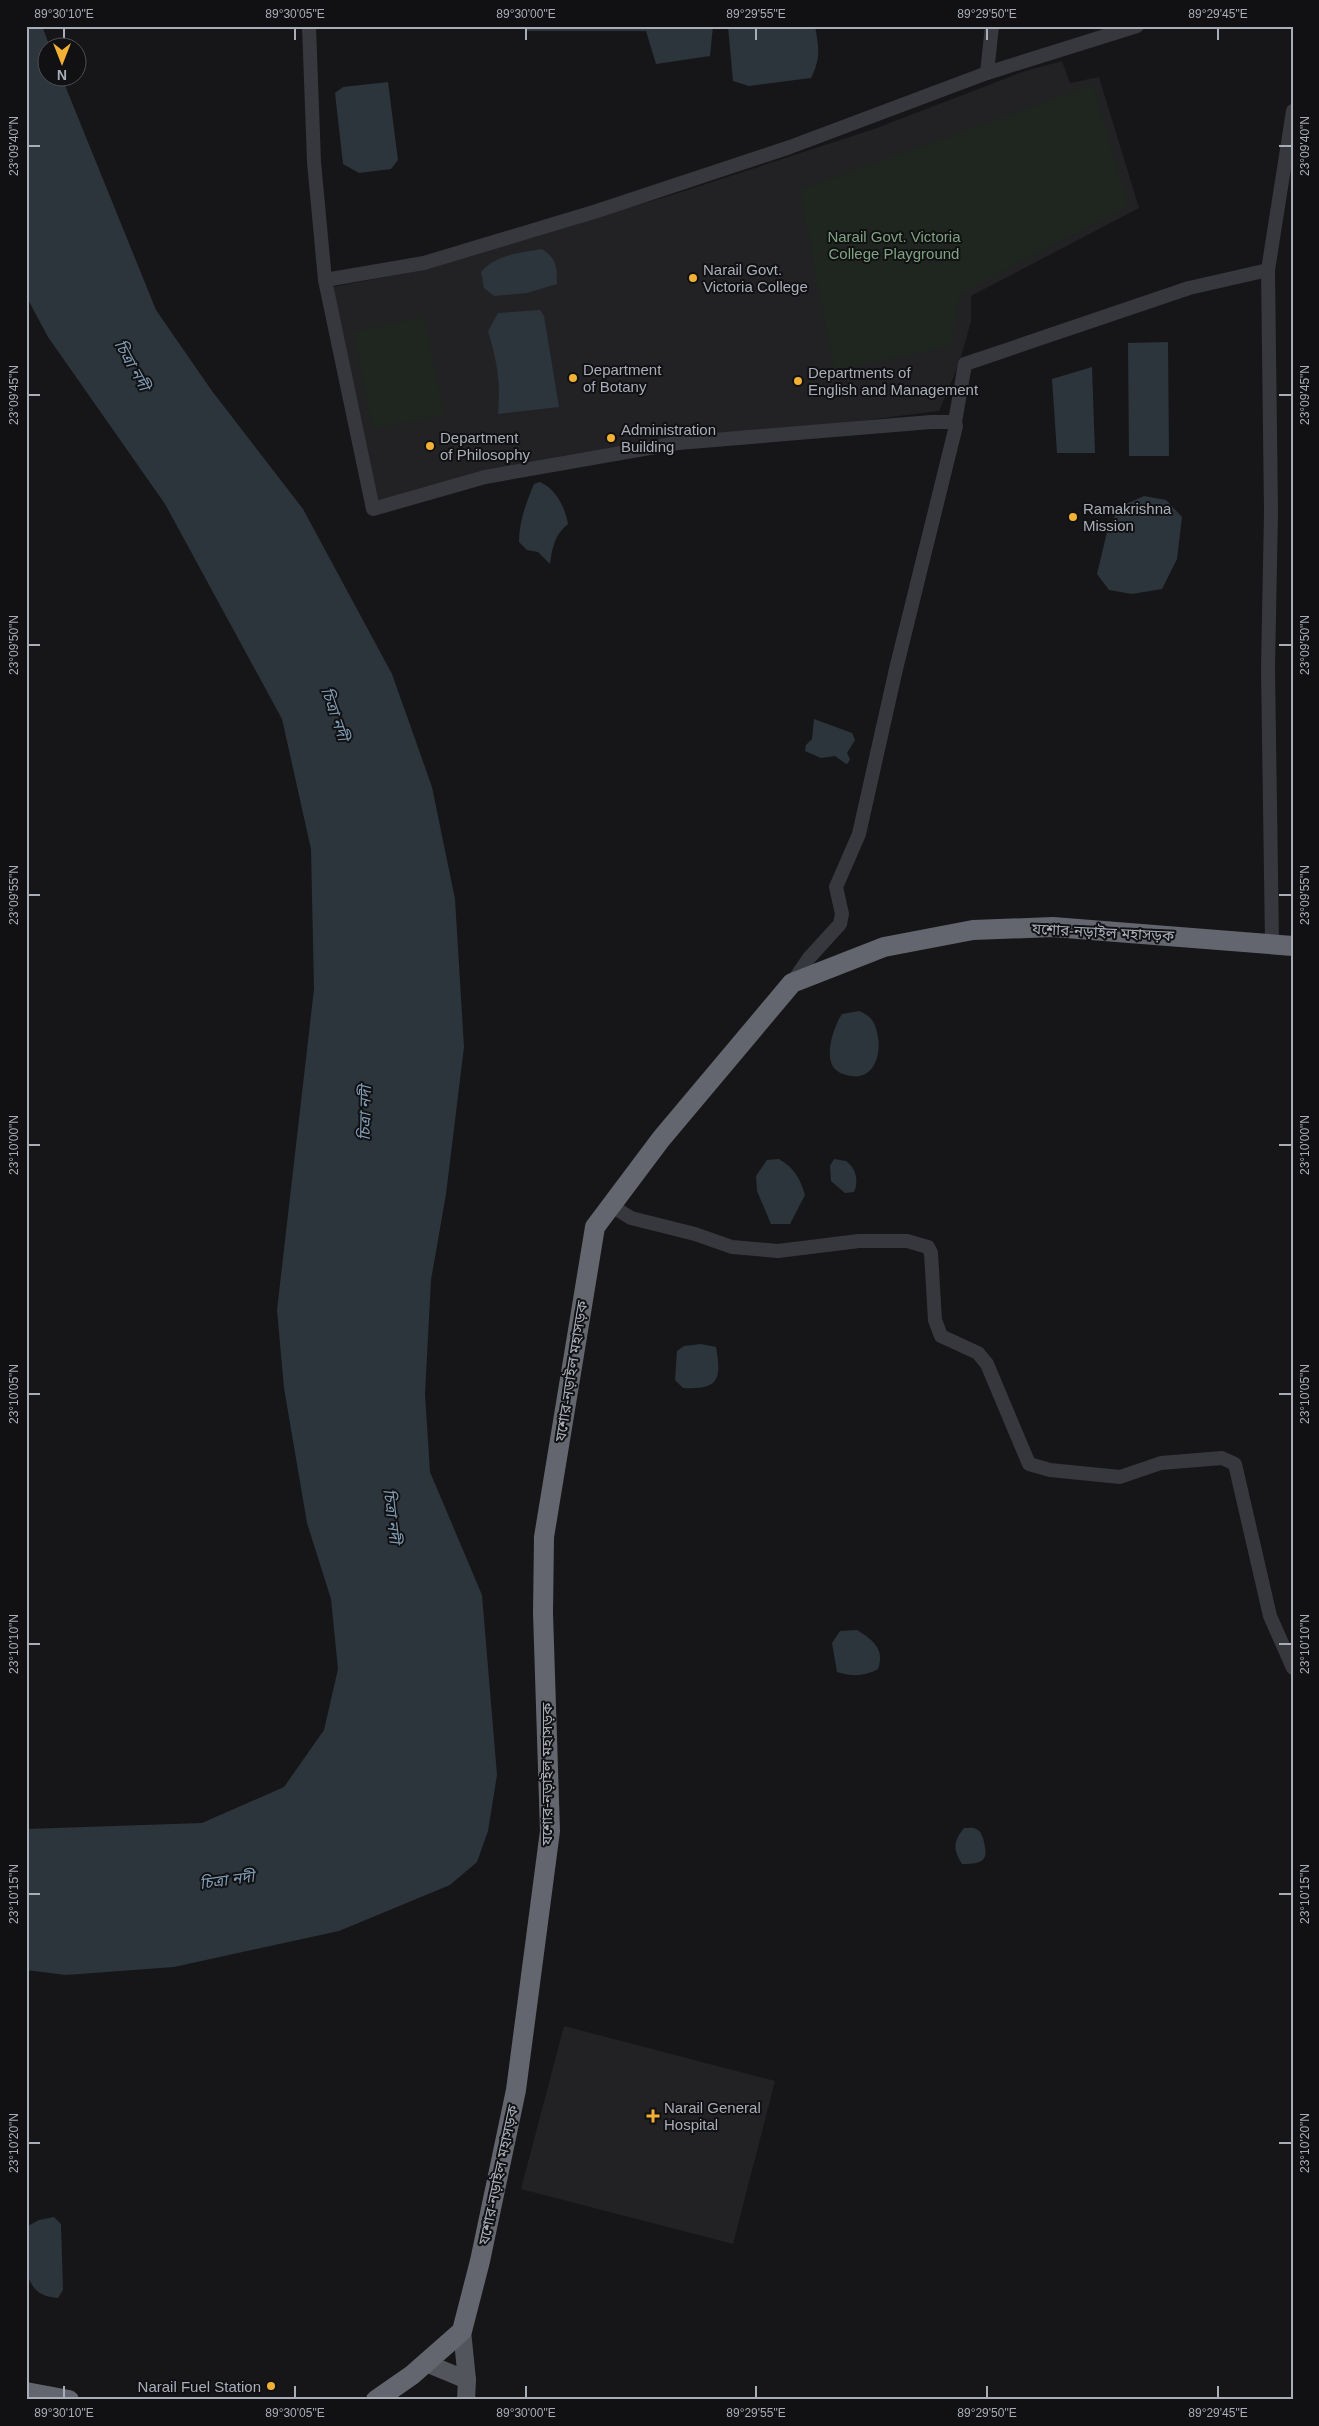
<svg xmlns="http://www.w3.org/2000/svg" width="1319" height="2426" font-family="Helvetica,'Noto Sans Bengali',sans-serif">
  <rect width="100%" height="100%" fill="#161618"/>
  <g fill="#222225">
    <path d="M 1062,61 L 1070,83 L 1099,77 L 1139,208 L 971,296 L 971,321 L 959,364 L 939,411 L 715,439 L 377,504 L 344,337 L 332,287 L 429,269 L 478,251 L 672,195 L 874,129 L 1025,71 Z"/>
    <path d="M 564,2026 L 775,2081 L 733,2244 L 521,2189 Z"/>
  </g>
  <g fill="#1e261f">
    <path d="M 1093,85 L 1128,206 L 961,293 L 950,346 L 834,370 L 800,190 Z"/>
    <path d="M 424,317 L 444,415 L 373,429 L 353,332 Z"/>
  </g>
  <g fill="#2c353c">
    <path d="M 26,26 L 42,26 L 50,47 L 48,48 L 48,78 L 62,78 L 156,310 L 212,391 L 303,509 L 392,674 L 432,787 L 455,899 L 464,1047 L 446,1194 L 431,1280 L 425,1394 L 430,1472 L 482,1595 L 497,1775 L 488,1831 L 477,1862 L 450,1885 L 339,1931 L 174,1967 L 66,1975 L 26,1970 L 26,1829 L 202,1823 L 284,1787 L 324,1730 L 338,1669 L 331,1599 L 307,1523 L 284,1388 L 277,1310 L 314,989 L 311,849 L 282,719 L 165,504 L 48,337 L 26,296 Z"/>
    <path d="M 525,26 L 713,26 L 710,56 L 656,64 L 646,31 L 525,31 Z"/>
    <path d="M 728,26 L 815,26 C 819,48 821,58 811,78 L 749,86 L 733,81 Z"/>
    <path d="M 388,82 L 398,160 L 391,169 L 359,173 L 343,164 L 335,93 L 343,87 Z"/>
    <path d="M 542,249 C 557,259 557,267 557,284 L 527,293 L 494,296 L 484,288 L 481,272 C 497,254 520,253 542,249 Z"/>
    <path d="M 540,310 L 544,316 L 559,407 L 498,414 C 501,383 497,361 488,331 L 498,313 Z"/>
    <path d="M 1168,342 L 1169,456 L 1129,456 L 1128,343 Z"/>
    <path d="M 1092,367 L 1095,453 L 1057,453 L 1052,379 Z"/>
    <path d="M 540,482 C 556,489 565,507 568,524 C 555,534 552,548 550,564 L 538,552 L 527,550 L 519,542 C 519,522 526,503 534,484 Z"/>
    <path d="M 1144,496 L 1166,500 L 1182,517 L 1177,559 L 1162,589 L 1132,594 L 1109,590 L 1097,574 L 1107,532 L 1119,507 Z"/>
    <path d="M 814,719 L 852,733 L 855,740 L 847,753 L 850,759 L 848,763 L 846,764 L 835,756 L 821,758 L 805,751 L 806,745 L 812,739 Z"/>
    <path d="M 859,1011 C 872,1016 876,1024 878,1037 C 881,1055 874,1080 851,1076 C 845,1075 838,1073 834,1068 C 824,1055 834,1026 842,1014 Z"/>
    <path d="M 779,1159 C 794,1168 800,1178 805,1195 L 790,1224 L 771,1224 L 757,1191 L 756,1176 L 767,1160 Z"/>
    <path d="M 834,1159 L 846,1161 C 856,1168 859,1181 854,1192 L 845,1193 L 831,1181 L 830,1166 Z"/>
    <path d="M 701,1344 L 716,1347 C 722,1380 718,1390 683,1388 L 675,1380 L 677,1351 L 684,1346 Z"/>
    <path d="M 857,1630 C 873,1640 885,1649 878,1669 C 866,1676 851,1677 837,1672 L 832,1643 L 840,1631 Z"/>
    <path d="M 964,1828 C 968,1828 973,1827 976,1829 C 981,1831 981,1834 983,1838 C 989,1860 985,1864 962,1864 C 953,1849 953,1842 964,1828 Z"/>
    <path d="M 54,2217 L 61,2224 L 63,2290 L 58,2298 C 18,2296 26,2255 28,2226 L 39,2220 Z"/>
  </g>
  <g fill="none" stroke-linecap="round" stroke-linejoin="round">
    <g stroke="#37383d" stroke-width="14">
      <path d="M 309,26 L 314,162 L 325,280 L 373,509 L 485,477 L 678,443 L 931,422 L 955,422 L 956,426 L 896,669 L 859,834 L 836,887 L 842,914 L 840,924 L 809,958 L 792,983"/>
      <path d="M 987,73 L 992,26"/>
      <path d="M 325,280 L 424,263 L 597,211 L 790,147 L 987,73 L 1137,26"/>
      <path d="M 955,422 L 965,364 L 1189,288 L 1268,270"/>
      <path d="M 1272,943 L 1268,668 L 1271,512 L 1268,270 L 1293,111"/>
      <path d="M 610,1205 L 631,1218 L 695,1234 L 732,1247 L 778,1251 L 859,1241 L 907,1241 L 928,1247 L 931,1253 L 935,1320 L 941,1336 L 978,1353 L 987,1364 L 1029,1464 L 1050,1470 L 1120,1477 L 1161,1463 L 1222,1458 L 1235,1464 L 1270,1616 L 1293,1668"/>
    </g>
    <g stroke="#53555c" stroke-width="18">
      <path d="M 462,2331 L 467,2380 L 466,2400"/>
      <path d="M 426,2363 L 467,2380"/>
    </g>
    <g stroke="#63666e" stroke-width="20">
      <path d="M 26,2392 L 69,2400"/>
      <path d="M 376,2400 L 412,2375 L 462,2331 L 480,2261 L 516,2090 L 550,1831 L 543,1613 L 544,1537 L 595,1227 L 661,1139 L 792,983 L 884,947 L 973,930 L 1053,927 L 1293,946"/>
    </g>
  </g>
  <path fill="none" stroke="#a8adb8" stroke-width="2" d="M 64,28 L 64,40M 295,28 L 295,40M 526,28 L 526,40M 756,28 L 756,40M 987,28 L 987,40M 1218,28 L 1218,40M 28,146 L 40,146M 1279,146 L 1292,146M 28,395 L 40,395M 1279,395 L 1292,395M 28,645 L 40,645M 1279,645 L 1292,645M 28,895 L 40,895M 1279,895 L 1292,895M 28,1145 L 40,1145M 1279,1145 L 1292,1145M 28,1394 L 40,1394M 1279,1394 L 1292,1394M 28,1644 L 40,1644M 1279,1644 L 1292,1644M 28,1894 L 40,1894M 1279,1894 L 1292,1894M 28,2143 L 40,2143M 1279,2143 L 1292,2143M 64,2386 L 64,2398M 295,2386 L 295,2398M 526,2386 L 526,2398M 756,2386 L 756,2398M 987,2386 L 987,2398M 1218,2386 L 1218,2398"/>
  <g fill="#f2b134" stroke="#111113" stroke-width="2">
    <circle cx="693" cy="278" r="5"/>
    <circle cx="573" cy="378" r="5"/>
    <circle cx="798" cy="381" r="5"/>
    <circle cx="611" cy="438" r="5"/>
    <circle cx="430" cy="446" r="5"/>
    <circle cx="1073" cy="517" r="5"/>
    <path d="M650.5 2108.5h5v5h5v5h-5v5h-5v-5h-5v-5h5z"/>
    <circle cx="271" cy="2386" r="5"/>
  </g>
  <g text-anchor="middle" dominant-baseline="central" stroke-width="4" stroke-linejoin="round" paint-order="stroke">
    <g font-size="15" fill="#7fa381" stroke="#111113">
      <text x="894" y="236">Narail Govt. Victoria<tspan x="894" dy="17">College Playground</tspan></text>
    </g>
    <g font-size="15" fill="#a8adb8" stroke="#111113" text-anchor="start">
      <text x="703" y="269">Narail Govt.<tspan x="703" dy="17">Victoria College</tspan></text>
      <text x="583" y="369">Department<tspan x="583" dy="17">of Botany</tspan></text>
      <text x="808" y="372">Departments of<tspan x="808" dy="17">English and Management</tspan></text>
      <text x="621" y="429">Administration<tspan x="621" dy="17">Building</tspan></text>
      <text x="440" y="437">Department<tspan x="440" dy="17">of Philosophy</tspan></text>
      <text x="1083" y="508">Ramakrishna<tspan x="1083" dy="17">Mission</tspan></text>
      <text x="664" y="2107">Narail General<tspan x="664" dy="17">Hospital</tspan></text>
      <text x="261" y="2386" text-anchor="end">Narail Fuel Station</text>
    </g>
    <g font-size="15" fill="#a8adb8" stroke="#111113">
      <text transform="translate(1103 932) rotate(3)">যশোর-নড়াইল মহাসড়ক</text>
      <text transform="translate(571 1371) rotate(-81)">যশোর-নড়াইল মহাসড়ক</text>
      <text transform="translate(546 1774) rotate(-90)">যশোর-নড়াইল মহাসড়ক</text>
      <text transform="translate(498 2175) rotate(-78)">যশোর-নড়াইল মহাসড়ক</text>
    </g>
    <g font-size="16" font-style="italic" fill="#7f9bb3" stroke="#111113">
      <text transform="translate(132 365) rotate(61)">চিত্রা নদী</text>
      <text transform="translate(335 714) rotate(71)">চিত্রা নদী</text>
      <text transform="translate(365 1113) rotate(-89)">চিত্রা নদী</text>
      <text transform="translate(392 1516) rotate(83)">চিত্রা নদী</text>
      <text transform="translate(227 1880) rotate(-8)">চিত্রা নদী</text>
    </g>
  </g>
  <rect width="1319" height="2426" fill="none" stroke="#111113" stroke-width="55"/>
  <g transform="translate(62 62) rotate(180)"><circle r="24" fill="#111113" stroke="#4d4f55"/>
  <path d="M0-4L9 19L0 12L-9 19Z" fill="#f2b134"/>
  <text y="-8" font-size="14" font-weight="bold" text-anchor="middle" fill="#a8adb8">N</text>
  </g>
  <rect x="28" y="28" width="1264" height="2370" fill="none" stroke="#a8adb8" stroke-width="2"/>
  <g font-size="12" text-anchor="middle" fill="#a8adb8">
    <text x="64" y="18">89°30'10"E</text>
    <text x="295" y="18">89°30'05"E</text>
    <text x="526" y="18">89°30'00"E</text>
    <text x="756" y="18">89°29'55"E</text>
    <text x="987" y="18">89°29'50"E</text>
    <text x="1218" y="18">89°29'45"E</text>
    <text transform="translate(1305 146) rotate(-90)" y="4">23°09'40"N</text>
    <text transform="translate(14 146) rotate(-90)" y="4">23°09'40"N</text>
    <text transform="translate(1305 395) rotate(-90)" y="4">23°09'45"N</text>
    <text transform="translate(14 395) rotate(-90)" y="4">23°09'45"N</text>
    <text transform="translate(14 645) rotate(-90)" y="4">23°09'50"N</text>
    <text transform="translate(1305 645) rotate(-90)" y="4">23°09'50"N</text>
    <text transform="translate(1305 895) rotate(-90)" y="4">23°09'55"N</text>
    <text transform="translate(14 895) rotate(-90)" y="4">23°09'55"N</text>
    <text transform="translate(1305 1145) rotate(-90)" y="4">23°10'00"N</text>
    <text transform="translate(14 1145) rotate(-90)" y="4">23°10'00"N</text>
    <text transform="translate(1305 1394) rotate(-90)" y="4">23°10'05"N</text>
    <text transform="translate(14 1394) rotate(-90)" y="4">23°10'05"N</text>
    <text transform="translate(1305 1644) rotate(-90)" y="4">23°10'10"N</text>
    <text transform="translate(14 1644) rotate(-90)" y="4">23°10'10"N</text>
    <text transform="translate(1305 1894) rotate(-90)" y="4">23°10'15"N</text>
    <text transform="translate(14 1894) rotate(-90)" y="4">23°10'15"N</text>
    <text transform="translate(1305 2143) rotate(-90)" y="4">23°10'20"N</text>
    <text transform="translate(14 2143) rotate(-90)" y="4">23°10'20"N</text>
    <text x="64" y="2417">89°30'10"E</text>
    <text x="295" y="2417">89°30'05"E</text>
    <text x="526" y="2417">89°30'00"E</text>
    <text x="756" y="2417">89°29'55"E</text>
    <text x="987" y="2417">89°29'50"E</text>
    <text x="1218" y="2417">89°29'45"E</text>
  </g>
</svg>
